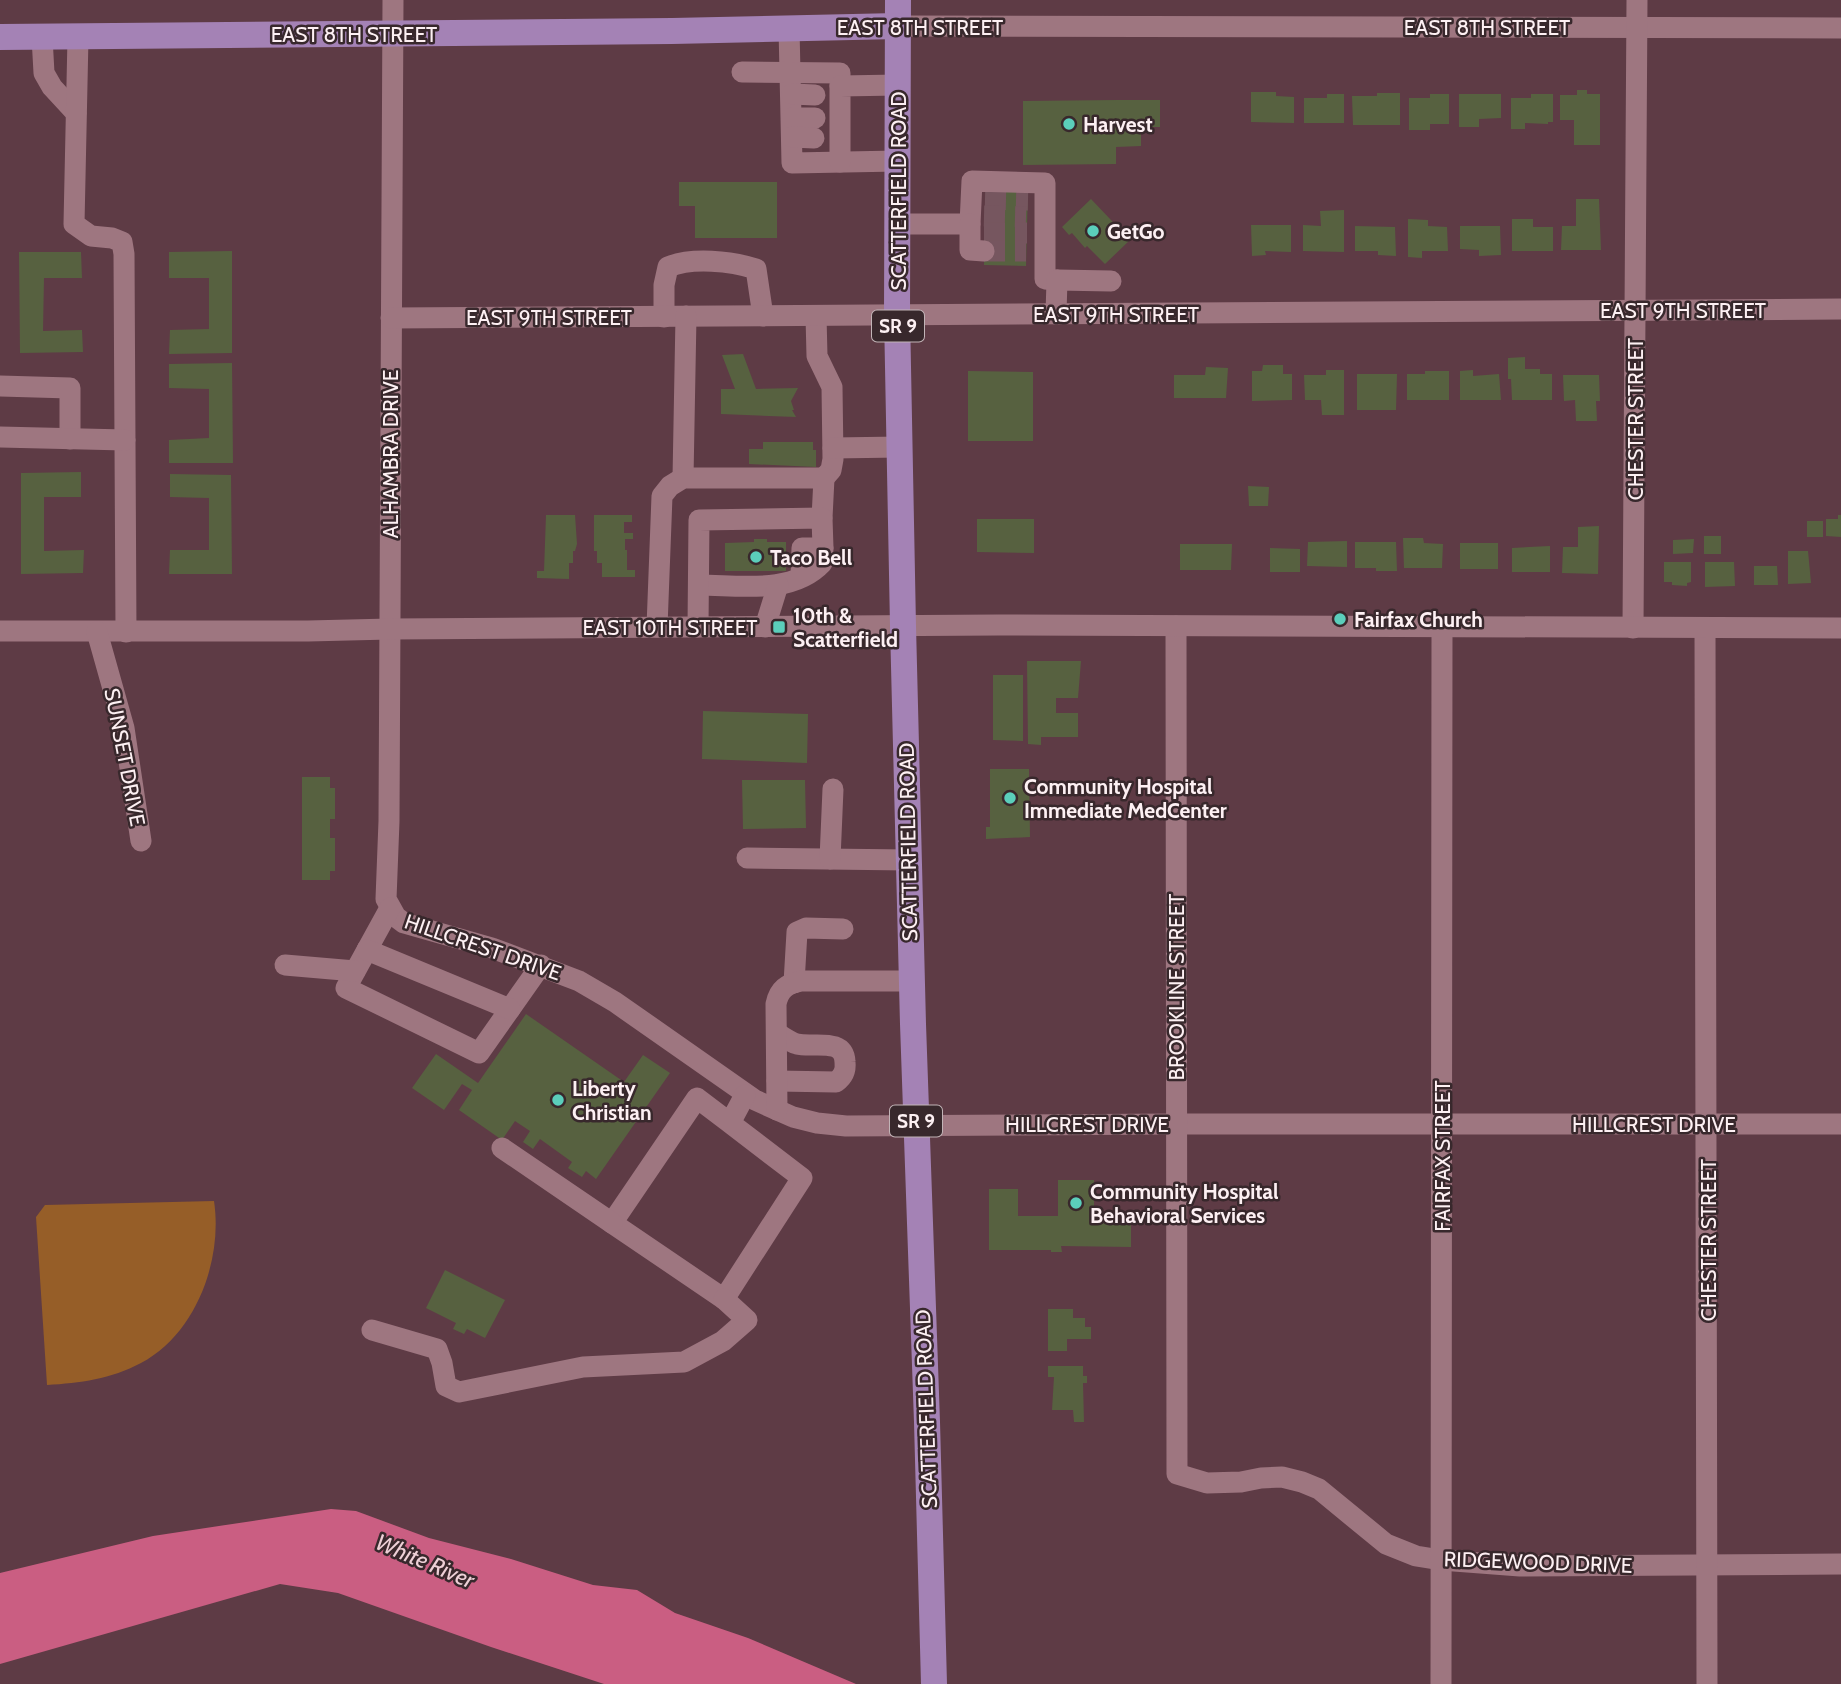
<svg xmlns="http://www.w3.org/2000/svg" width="1841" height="1684" font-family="Cabin,sans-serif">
  <rect width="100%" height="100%" fill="#5e3b45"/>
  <path fill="#965e28" d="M 214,1201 C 223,1260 196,1334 141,1363 C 111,1379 80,1383 47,1385 L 36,1217 L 45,1205 Z"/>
  <path fill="#ca5e82" d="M 331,1509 L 356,1511 L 429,1538 L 511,1559 L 593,1585 L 637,1590 L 675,1613 L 748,1638 L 856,1684 L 604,1684 L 491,1647 L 338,1593 L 280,1584 L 0,1664 L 0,1573 L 153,1536 Z"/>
  <g fill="#576140">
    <path d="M 1577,90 L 1587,90 L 1587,94 L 1600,94 L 1600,145 L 1574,145 L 1574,120 L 1560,120 L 1560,95 L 1577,95 Z"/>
    <path d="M 1251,92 L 1276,92 L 1276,96 L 1294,97 L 1294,123 L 1251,122 Z"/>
    <path d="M 1377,93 L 1400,93 L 1400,125 L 1353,125 L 1352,96 L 1377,96 Z"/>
    <path d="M 1327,94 L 1344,94 L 1344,123 L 1304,123 L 1304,98 L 1327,98 Z"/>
    <path d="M 1430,94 L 1449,94 L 1449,124 L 1430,124 L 1430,130 L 1409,130 L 1409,98 L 1430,98 Z"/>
    <path d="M 1459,94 L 1501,94 L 1501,118 L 1479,119 L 1479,127 L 1459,127 Z"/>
    <path d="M 1531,94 L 1553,94 L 1553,122 L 1548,122 L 1548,124 L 1525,123 L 1525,129 L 1511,129 L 1511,98 L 1531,98 Z"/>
    <path d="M 1116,100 L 1160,100 L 1160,127 L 1141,127 L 1141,146 L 1116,147 L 1116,164 L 1023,165 L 1023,101 Z"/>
    <path d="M 679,182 L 777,182 L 777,238 L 695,238 L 695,206 L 679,206 Z"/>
    <path d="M 986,188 L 1028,188 L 1026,266 L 984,265 Z"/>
    <path d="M 1091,199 L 1130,240 L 1105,264 L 1087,246 L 1085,248 L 1072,233 L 1069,235 L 1062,227 Z"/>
    <path d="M 1576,199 L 1599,199 L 1601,250 L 1561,250 L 1562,226 L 1576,226 Z"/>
    <path d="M 1344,210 L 1344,252 L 1303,251 L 1303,225 L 1321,226 L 1320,211 Z"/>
    <path d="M 1408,219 L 1428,220 L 1428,226 L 1447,227 L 1448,251 L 1422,251 L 1422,258 L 1408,257 Z"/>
    <path d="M 1512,219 L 1533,219 L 1533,227 L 1553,227 L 1553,251 L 1512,251 Z"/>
    <path d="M 1251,225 L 1291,225 L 1291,252 L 1265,251 L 1266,255 L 1252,256 Z"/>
    <path d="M 1355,226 L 1395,227 L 1396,256 L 1378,255 L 1378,251 L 1355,251 Z"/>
    <path d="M 1460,226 L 1500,226 L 1501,255 L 1479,256 L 1479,250 L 1460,249 Z"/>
    <path d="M 232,251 L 232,353 L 169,354 L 170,330 L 209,329 L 209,278 L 169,278 L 169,252 Z"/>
    <path d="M 19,252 L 81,252 L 82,278 L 44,278 L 43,331 L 82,330 L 83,352 L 20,353 Z"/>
    <path d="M 743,354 L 756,389 L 798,388 L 791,401 L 794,410 L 792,410 L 796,417 L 721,414 L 721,389 L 735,389 L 722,355 Z"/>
    <path d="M 1525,357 L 1525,369 L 1540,369 L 1540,374 L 1552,374 L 1552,400 L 1512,400 L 1511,379 L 1508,379 L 1508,358 Z"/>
    <path d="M 232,363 L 233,463 L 169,463 L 169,440 L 209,438 L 209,389 L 169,388 L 169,364 Z"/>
    <path d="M 1263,365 L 1283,365 L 1283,374 L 1292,374 L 1292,400 L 1252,401 L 1252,371 L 1262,371 Z"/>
    <path d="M 1206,367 L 1228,368 L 1226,398 L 1174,398 L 1174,375 L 1205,375 Z"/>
    <path d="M 1326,370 L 1344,370 L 1344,415 L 1322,415 L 1321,400 L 1305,400 L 1304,375 L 1326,375 Z"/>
    <path d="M 1473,370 L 1473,376 L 1499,374 L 1501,400 L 1460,400 L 1460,371 Z"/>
    <path d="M 968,371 L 1033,372 L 1033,441 L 968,441 Z"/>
    <path d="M 1425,371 L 1449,371 L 1449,400 L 1407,400 L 1407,374 L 1425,374 Z"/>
    <path d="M 1357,374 L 1397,374 L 1396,410 L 1357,410 Z"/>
    <path d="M 1563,375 L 1599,375 L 1600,401 L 1596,401 L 1597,421 L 1576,421 L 1575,400 L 1564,401 Z"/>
    <path d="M 763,442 L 813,442 L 813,450 L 816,450 L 816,467 L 749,464 L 749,449 L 763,449 Z"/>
    <path d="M 81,472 L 81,497 L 44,497 L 44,551 L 84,550 L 83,573 L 21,574 L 21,473 Z"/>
    <path d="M 170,474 L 231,475 L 232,574 L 169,574 L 170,550 L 209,550 L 209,498 L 170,497 Z"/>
    <path d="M 1248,486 L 1269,487 L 1268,506 L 1249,506 Z"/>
    <path d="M 546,515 L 575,515 L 577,544 L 575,551 L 573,551 L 573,563 L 569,563 L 569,579 L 537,578 L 537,571 L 544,571 Z"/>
    <path d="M 594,515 L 632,515 L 632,522 L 624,522 L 624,533 L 633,533 L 633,539 L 625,539 L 625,550 L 627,550 L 627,570 L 635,570 L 635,577 L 602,577 L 602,563 L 597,563 L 597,551 L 594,551 Z"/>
    <path d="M 1838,515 L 1841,515 L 1841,537 L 1826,536 L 1826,519 L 1838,519 Z"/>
    <path d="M 977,519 L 1034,519 L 1034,553 L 977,552 Z"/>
    <rect x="1807" y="521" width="16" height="16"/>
    <path d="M 1599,526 L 1598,574 L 1562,573 L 1563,547 L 1578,547 L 1578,527 Z"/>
    <rect x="1704" y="536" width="17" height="18"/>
    <path d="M 1403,538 L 1423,538 L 1424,543 L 1443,544 L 1442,568 L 1404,568 Z"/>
    <path d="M 754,539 L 767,539 L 767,542 L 786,542 L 786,571 L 725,571 L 725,543 L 754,542 Z"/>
    <path d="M 1694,539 L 1693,553 L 1673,554 L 1673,540 Z"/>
    <path d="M 1347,541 L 1347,567 L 1307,566 L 1308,542 Z"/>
    <path d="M 1355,542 L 1396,542 L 1397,571 L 1376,571 L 1376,568 L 1355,568 Z"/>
    <rect x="1460" y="543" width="38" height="26"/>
    <path d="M 1180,544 L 1232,544 L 1231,570 L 1180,570 Z"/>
    <path d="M 1550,546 L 1550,572 L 1512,572 L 1512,548 Z"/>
    <path d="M 1270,548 L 1300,549 L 1300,572 L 1270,572 Z"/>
    <path d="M 1788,551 L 1808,551 L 1811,583 L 1788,584 Z"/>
    <path d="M 1664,562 L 1691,562 L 1691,582 L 1687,583 L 1687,586 L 1672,585 L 1672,582 L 1664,582 Z"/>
    <path d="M 1705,562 L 1734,562 L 1735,586 L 1705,587 Z"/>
    <path d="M 1754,566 L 1777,566 L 1778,585 L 1754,585 Z"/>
    <path d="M 1027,661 L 1081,661 L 1078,698 L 1056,698 L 1056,713 L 1078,713 L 1078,737 L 1041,737 L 1041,745 L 1028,744 Z"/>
    <path d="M 993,675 L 1023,675 L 1023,741 L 993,740 Z"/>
    <path d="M 703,711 L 808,714 L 807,763 L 702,759 Z"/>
    <path d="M 990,769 L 1029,769 L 1030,837 L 986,839 L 986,827 L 990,827 Z"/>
    <path d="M 302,777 L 330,777 L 330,788 L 335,788 L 335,819 L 330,819 L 330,838 L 335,838 L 335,871 L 330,871 L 330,880 L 302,880 Z"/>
    <path d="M 742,780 L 805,780 L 806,828 L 743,829 Z"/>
    <path d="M 526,1014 L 624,1082 L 643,1055 L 670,1073 L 596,1179 L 586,1171 L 582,1177 L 568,1168 L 572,1162 L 540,1139 L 533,1149 L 523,1142 L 530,1131 L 515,1121 L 502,1140 L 459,1110 L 472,1090 L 462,1084 L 444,1110 L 412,1088 L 436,1054 L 478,1083 Z"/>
    <path d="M 1058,1180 L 1094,1180 L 1094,1219 L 1105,1219 L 1105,1224 L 1131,1223 L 1131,1247 L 1061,1246 L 1062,1252 L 1051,1252 L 1051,1250 L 989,1250 L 989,1189 L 1018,1189 L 1018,1216 L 1058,1216 Z"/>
    <path d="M 445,1270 L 505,1300 L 485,1338 L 467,1329 L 464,1334 L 453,1329 L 456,1323 L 426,1308 Z"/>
    <path d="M 1048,1309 L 1073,1309 L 1073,1318 L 1085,1318 L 1085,1327 L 1091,1327 L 1091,1339 L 1067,1339 L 1067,1351 L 1048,1351 Z"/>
    <path d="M 1048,1366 L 1083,1366 L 1083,1376 L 1087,1376 L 1087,1383 L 1083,1383 L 1084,1422 L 1074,1422 L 1073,1410 L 1052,1410 L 1054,1377 L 1048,1377 Z"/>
  </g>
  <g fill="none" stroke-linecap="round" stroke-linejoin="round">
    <g stroke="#76565f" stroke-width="21" stroke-dasharray="21 10" stroke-linecap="butt">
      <path d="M 985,199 L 1028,200"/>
      <path d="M 984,216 L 1026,217"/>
      <path d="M 984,233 L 1027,233"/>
      <path d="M 984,251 L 1026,251"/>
    </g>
    <g stroke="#9e7680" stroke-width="21">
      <path d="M 393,0 L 389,821 L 386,899 L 396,917 L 404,923 L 492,948 L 579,981 L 615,1002 L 755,1100 L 793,1117 L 817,1123 L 846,1126 L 1176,1124 L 1841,1124"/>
      <path d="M 898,26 L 1841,28"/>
      <path d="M 789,28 L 792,163 L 898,161"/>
      <path d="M 42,37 L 44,73 L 52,87 L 76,113"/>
      <path d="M 78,37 L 74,224 L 91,236 L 112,238 L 122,242 L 124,254 L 126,632"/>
      <path d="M 742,72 L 840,73 L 840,86"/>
      <path d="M 792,94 L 815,95"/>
      <path d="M 792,118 L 815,118"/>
      <path d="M 792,137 L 814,138"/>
      <path d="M 840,162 L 840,86 L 898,85"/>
      <path d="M 898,224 L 970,224 L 972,181 L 1045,183 L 1045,279 L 1057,280"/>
      <path d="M 970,224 L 970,250 L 984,251"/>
      <path d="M 1056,314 L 1057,280 L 1111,281"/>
      <path d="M 816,316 L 817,356 L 832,387 L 833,459 L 831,470 L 824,478"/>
      <path d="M 664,317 L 664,285 L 668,267 C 692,257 731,261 756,269 L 763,316"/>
      <path d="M 391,318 L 1841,309"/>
      <path d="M 0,386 L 70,388 L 70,439"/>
      <path d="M 0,437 L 125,440"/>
      <path d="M 833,448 L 900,447"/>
      <path d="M 683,478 L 686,316"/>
      <path d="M 699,585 C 739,585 792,595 822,563 L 823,548 L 802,548 L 801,577"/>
      <path d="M 1176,626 L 1177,1474 L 1207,1483 L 1241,1482 L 1261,1478 L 1282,1477 L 1302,1482 L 1319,1489 L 1386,1544 L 1416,1556 L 1441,1560 L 1520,1566 L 1841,1564"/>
      <path d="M 657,627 L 662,496 L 670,486 L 683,478 L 824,478 L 822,518"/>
      <path d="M 698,627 L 699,520 L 822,518 L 823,548"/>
      <path d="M 765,627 L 778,585"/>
      <path d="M 1633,628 L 1637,0"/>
      <path d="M 1705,628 L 1707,1684"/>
      <path d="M 0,631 L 308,631 L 390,629 L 999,625 L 1841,628"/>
      <path d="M 97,632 L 124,728 L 141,841"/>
      <path d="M 747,858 L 909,860"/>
      <path d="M 830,859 L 833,789"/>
      <path d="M 390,908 L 346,988 L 479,1053 L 541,965"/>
      <path d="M 367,950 L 510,1009"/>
      <path d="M 285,965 L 355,971"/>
      <path d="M 794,983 L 797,932 L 806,928 L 843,929"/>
      <path d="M 777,1033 C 783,1037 790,1042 797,1044 C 813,1048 844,1037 845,1062 C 846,1071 843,1077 836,1082 L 777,1081"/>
      <path d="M 777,1110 L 776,1004 C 779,989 787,984 801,981 L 912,981"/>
      <path d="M 730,1123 L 802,1178 L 724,1299 L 612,1223 L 697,1098 L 730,1123 L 745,1095"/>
      <path d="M 502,1148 L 612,1223"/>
      <path d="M 372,1330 L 437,1349 L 442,1363 L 446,1386 L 459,1392 L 583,1367 L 684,1362 L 723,1341 L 747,1320 L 724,1299"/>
      <path d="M 1441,1684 L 1442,628"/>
    </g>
    <g stroke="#a482b5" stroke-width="26">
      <path d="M 898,0 L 897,315 L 903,626 L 913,1024 L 927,1422 L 934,1684"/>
      <path d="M 0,37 L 672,31 L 898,26"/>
    </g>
  </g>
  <g fill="#5bcebb" stroke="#38282c" stroke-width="2.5">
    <circle cx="1069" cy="124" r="7"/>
    <circle cx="1093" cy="231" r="7"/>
    <circle cx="756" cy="557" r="7"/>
    <circle cx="1340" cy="619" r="7"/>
    <rect x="772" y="620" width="14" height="14" rx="3.5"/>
    <circle cx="1010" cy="798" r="7"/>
    <circle cx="558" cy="1100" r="7"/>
    <circle cx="1076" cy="1203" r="7"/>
  </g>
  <g text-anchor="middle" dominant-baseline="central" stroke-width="5" stroke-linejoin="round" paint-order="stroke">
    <g fill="#38282c" stroke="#c2b4b7" stroke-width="2">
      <rect x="872" y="310.5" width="52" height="31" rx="5"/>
      <rect x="890" y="1105.5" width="52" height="31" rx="5"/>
    </g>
    <g font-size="19" font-weight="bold" fill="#fdf0f3">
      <text x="898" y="326">SR 9</text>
      <text x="916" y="1121">SR 9</text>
    </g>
    <g font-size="21" fill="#fdf0f3" stroke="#38282c">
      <text x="920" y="27">EAST 8TH STREET</text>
      <text x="1487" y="27">EAST 8TH STREET</text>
      <text x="354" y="34">EAST 8TH STREET</text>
      <text transform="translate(898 191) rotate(-90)">SCATTERFIELD ROAD</text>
      <text x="1683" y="310">EAST 9TH STREET</text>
      <text x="1116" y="314">EAST 9TH STREET</text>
      <text x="549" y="317">EAST 9TH STREET</text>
      <text transform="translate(1635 419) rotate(-90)">CHESTER STREET</text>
      <text transform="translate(390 454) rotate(-90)">ALHAMBRA DRIVE</text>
      <text x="670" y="627">EAST 10TH STREET</text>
      <text transform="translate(125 757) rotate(79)">SUNSET DRIVE</text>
      <text transform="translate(908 842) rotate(-91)">SCATTERFIELD ROAD</text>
      <text transform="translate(483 947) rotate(19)">HILLCREST DRIVE</text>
      <text transform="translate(1176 987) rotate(-90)">BROOKLINE STREET</text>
      <text x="1087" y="1124">HILLCREST DRIVE</text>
      <text x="1654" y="1124">HILLCREST DRIVE</text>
      <text transform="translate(1442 1156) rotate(-90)">FAIRFAX STREET</text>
      <text transform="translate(1708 1240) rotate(-90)">CHESTER STREET</text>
      <text transform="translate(926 1409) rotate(-92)">SCATTERFIELD ROAD</text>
      <text transform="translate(1538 1562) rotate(2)">RIDGEWOOD DRIVE</text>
    </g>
    <g font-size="21" font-weight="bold" fill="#fdf0f3" stroke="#38282c" text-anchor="start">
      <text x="1083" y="124">Harvest</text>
      <text x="1107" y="231">GetGo</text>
      <text x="770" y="557">Taco Bell</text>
      <text x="793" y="615">10th &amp;<tspan x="793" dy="24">Scatterfield</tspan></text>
      <text x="1354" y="619">Fairfax Church</text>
      <text x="1024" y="786">Community Hospital<tspan x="1024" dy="24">Immediate MedCenter</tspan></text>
      <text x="572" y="1088">Liberty<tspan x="572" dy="24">Christian</tspan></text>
      <text x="1090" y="1191">Community Hospital<tspan x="1090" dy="24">Behavioral Services</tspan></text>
    </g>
    <g font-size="23" font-style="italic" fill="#eed0d7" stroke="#38282c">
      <text transform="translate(425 1561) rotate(23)">White River</text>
    </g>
  </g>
</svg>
